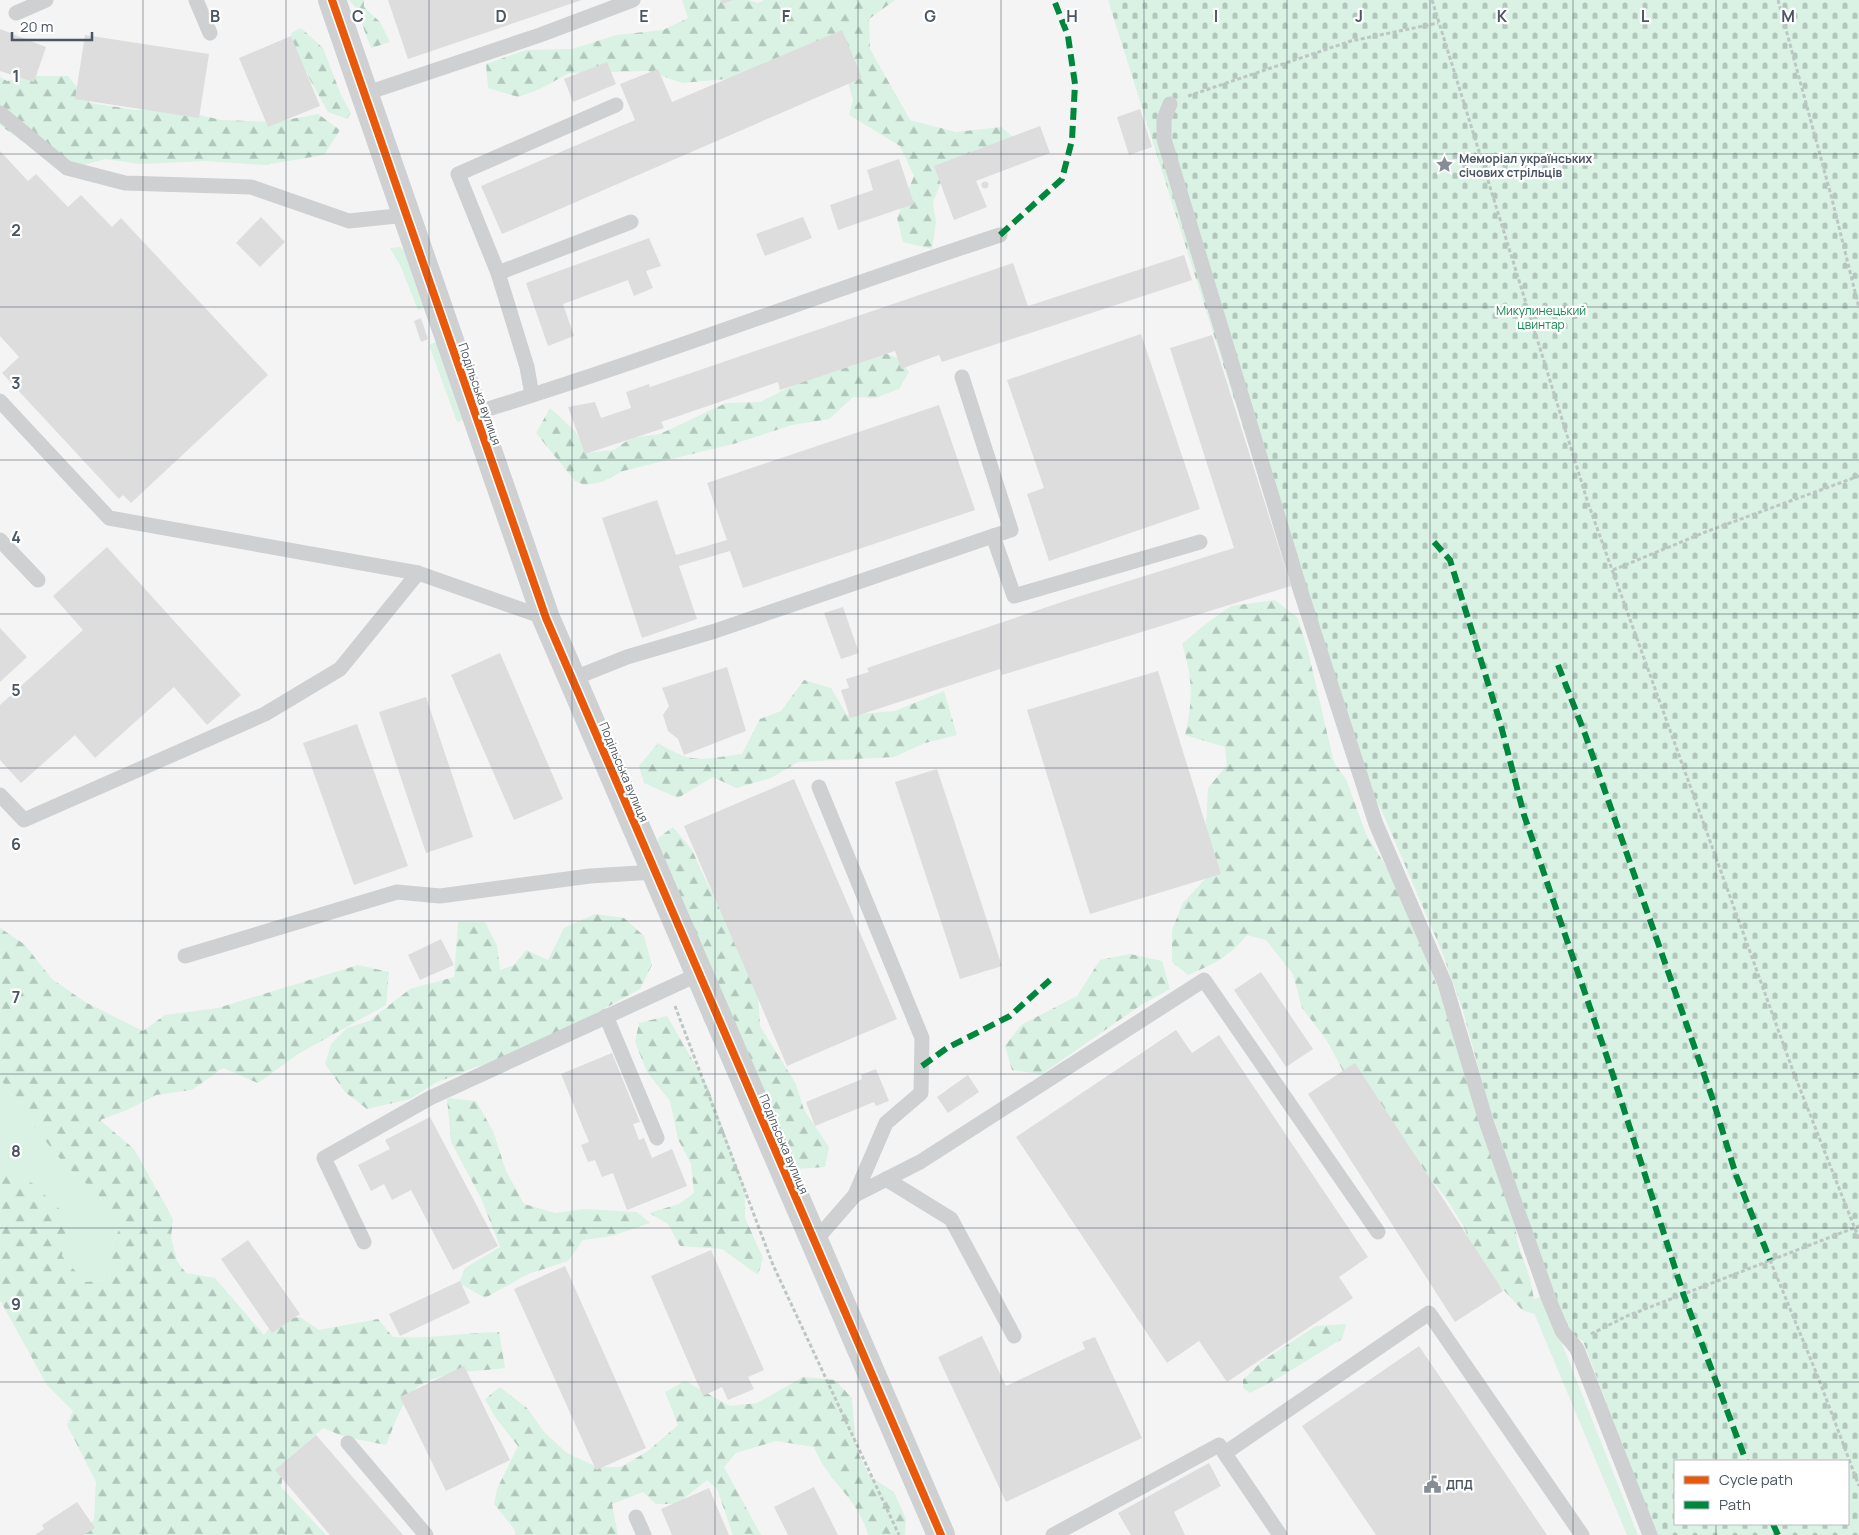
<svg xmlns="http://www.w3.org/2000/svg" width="1859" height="1535" font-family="Manrope,sans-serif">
  <defs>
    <pattern id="forest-firs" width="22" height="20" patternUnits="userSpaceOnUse" patternTransform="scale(1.25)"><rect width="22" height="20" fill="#d9f2e3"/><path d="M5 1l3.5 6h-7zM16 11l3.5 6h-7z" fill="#b2c7bb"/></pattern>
    <pattern id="cemetery-stones" width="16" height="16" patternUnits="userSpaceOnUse" patternTransform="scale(1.25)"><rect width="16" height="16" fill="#d9f2e3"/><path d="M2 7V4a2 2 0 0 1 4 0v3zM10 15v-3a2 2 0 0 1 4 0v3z" fill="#b2c7bb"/></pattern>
  </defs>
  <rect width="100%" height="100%" fill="#f4f4f4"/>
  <g fill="#d9f2e3">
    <path d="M 400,247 L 406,252 L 427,307 L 418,310 L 401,267 L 390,248 Z"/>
    <path d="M 439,341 L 466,419 L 457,422 L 429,345 Z"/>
    <path d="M 0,1078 L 26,1117 L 66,1166 L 98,1194 L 119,1230 L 113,1242 L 109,1280 L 85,1282 L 62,1256 L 32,1183 L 0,1163 Z"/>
    <path d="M 1543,1296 L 1638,1535 L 1627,1535 L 1529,1301 Z"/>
  </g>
  <g fill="url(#forest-firs)">
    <path d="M 349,0 L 364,0 L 364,7 L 380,22 L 390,42 L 371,48 L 356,8 Z"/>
    <path d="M 682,0 L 748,0 L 758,3 L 764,0 L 895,0 L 869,19 L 870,49 L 910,120 L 956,132 L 1001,127 L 1017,140 L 945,173 L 933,202 L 936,222 L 932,249 L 903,242 L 897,218 L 914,176 L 900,146 L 849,115 L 853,100 L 844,68 L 682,83 L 648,71 L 569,73 L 540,89 L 518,97 L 488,88 L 486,64 L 526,50 L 572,49 L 616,35 L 663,30 L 688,18 Z"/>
    <path d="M 301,28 L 323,48 L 341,95 L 351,113 L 347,119 L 328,112 L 295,53 L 291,33 Z"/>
    <path d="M 34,76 L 68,76 L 90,103 L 136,110 L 175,109 L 221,120 L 275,122 L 318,114 L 340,130 L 324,155 L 264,165 L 206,161 L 140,164 L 105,159 L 63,171 L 0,125 L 0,77 L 7,81 Z"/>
    <path d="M 877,350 L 900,359 L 909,372 L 899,389 L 875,398 L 853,397 L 829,419 L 792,425 L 737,443 L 623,471 L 602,482 L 585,485 L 575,481 L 536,433 L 550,408 L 575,431 L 587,453 L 614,450 L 631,438 L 660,434 L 726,403 L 760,402 L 807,378 L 852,366 Z"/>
    <path d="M 1275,600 L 1298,618 L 1308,651 L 1334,763 L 1346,779 L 1366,834 L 1411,907 L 1416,934 L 1439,991 L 1511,1202 L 1518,1244 L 1530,1278 L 1537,1315 L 1522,1310 L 1478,1262 L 1464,1227 L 1444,1195 L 1352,1088 L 1326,1039 L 1302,1008 L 1293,974 L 1266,940 L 1247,935 C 1227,958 1216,963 1188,975 L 1172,962 L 1172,930 L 1183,903 L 1217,866 L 1206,828 L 1208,788 L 1227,765 L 1225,747 L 1185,735 C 1193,700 1193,678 1182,644 L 1203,626 L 1231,606 Z"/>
    <path d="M 804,680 L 831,688 L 847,715 L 895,711 L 944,691 L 957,735 L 925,743 L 894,757 L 798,762 L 771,778 L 736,788 L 713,777 L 678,798 L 644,783 L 639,766 L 658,743 C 693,765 702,759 742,754 L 760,719 L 781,711 Z"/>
    <path d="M 673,827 L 692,850 L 708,885 L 728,919 L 758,994 L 760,1026 L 796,1084 L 804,1110 L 829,1147 L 825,1167 L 796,1169 L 724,1060 L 703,1019 L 702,992 L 708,959 L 657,875 L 658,838 Z"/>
    <path d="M 595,914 L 624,918 L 644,936 L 652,965 L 640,989 L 522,1054 L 476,1067 L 435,1083 L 410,1099 L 367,1109 L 345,1092 L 325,1064 L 331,1044 L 347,1028 L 369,1021 L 410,989 L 454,977 L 458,922 L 485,922 L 497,946 L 500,970 L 514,965 L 526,950 L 548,960 L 564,928 Z"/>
    <path d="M 0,928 L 24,944 L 52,979 L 85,1002 L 143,1031 L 165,1015 L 218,1008 L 358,965 L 389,972 L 386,1005 L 298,1054 L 258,1083 L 223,1068 L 192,1090 L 156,1095 L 127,1110 L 100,1120 L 134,1149 L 173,1219 L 171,1237 L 177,1261 L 186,1273 L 215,1278 L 264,1335 L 275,1320 L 300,1317 L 319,1330 L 378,1319 L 393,1337 C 429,1339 464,1333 499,1332 L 505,1368 C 476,1372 441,1370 416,1388 C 404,1396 392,1431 386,1445 L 345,1437 L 323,1428 L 285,1462 L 281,1487 L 326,1535 L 81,1535 L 94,1519 L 96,1482 L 67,1425 L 73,1411 L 47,1385 L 0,1300 L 0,1163 L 32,1183 L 68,1217 L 62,1256 L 85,1282 L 109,1280 L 113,1242 L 119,1230 L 98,1194 L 66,1166 L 26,1117 L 0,1078 Z"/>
    <path d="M 1130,954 L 1162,961 L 1170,989 L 1141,1005 L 1042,1074 L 1012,1070 L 1005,1046 L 1021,1025 L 1077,996 L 1100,960 Z"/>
    <path d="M 667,1016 L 708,1087 L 745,1189 L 745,1218 L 763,1258 L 758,1275 L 722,1249 L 680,1246 L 668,1224 L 649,1213 L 679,1204 L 694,1193 L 691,1164 L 678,1139 L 670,1101 L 647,1072 L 635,1042 L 639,1023 Z"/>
    <path d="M 447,1098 L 476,1101 L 493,1131 L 506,1171 L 524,1204 L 555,1213 L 584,1209 L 637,1212 L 650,1223 L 612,1236 L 583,1240 L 568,1261 L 528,1274 L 485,1298 L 459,1283 L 465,1268 L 500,1247 L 481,1198 L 451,1142 Z"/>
    <path d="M 1346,1324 L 1342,1339 L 1280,1377 L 1250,1393 L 1243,1388 L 1243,1380 L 1261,1362 L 1285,1346 L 1316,1326 Z"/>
    <path d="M 803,1377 L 835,1380 L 852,1398 L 856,1448 L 869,1476 L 894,1492 L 906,1519 L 905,1535 L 868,1535 C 858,1497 828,1483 814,1447 L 776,1441 L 736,1453 L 724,1467 L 761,1535 L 733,1535 L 717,1489 L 707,1480 L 677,1504 L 656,1504 L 643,1492 L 612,1504 L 618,1535 L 515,1535 L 515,1530 L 494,1504 L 497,1489 L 518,1446 L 495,1417 L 485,1399 L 500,1387 L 527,1408 L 544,1432 L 567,1453 L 597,1467 L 621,1467 L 648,1451 L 678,1425 L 665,1392 L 685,1381 L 730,1406 L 757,1403 Z"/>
  </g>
  <path fill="url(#cemetery-stones)" fill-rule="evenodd" d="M 1108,0 L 1859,0 L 1859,1535 L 1657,1535 L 1583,1341 L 1570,1334 L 1535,1242 L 1487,1099 L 1463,1011 L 1442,952 L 1385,818 L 1336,722 ZM 1675,1461 L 1848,1461 L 1848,1524 L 1675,1524 Z"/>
  <g fill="#ddddde">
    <path d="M 388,0 L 582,0 L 408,59 Z"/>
    <path d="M 721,0 L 733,0 L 722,4 Z"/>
    <path d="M 0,29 L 46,47 L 34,82 L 0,71 Z"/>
    <path d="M 842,30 L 862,78 L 502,234 L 481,186 L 635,120 L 620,84 L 658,69 L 672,102 Z"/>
    <path d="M 85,35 L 209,54 L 199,118 L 75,99 Z"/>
    <path d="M 291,36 L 320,106 L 268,127 L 239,58 Z"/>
    <path d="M 607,62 L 616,84 L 573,102 L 564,79 Z"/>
    <path d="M 1140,109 L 1152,147 L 1129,155 L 1117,117 Z"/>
    <path d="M 1040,126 L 1050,153 L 976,181 L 987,207 L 954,220 L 934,166 Z"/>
    <path d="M 0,151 L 28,181 L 36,174 L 68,207 L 81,195 L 112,227 L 121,218 L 268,375 L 131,503 L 123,495 L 119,499 L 2,373 L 19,357 L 0,336 Z"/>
    <path d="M 899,159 L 914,204 L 838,230 L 830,205 L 873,190 L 867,170 Z"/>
    <circle cx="985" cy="185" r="3.5"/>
    <path d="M 261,217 L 285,242 L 260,267 L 236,243 Z"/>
    <path d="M 803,217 L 812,238 L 765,256 L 756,234 Z"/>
    <path d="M 649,238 L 661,266 L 646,271 L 653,288 L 634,296 L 628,280 L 563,304 L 574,336 L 548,346 L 526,283 Z"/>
    <path d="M 1184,255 L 1192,280 L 1186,282 L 942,362 L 939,355 L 901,369 L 895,351 L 780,390 L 778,382 L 661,422 L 664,428 L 585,454 L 568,407 L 595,402 L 601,418 L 631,408 L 626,392 L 649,384 L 650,387 L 1013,263 L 1028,306 Z"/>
    <path d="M 421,318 L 428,339 L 421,342 L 414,321 Z"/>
    <path d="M 1141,334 L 1200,509 L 1049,561 L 1027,494 L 1044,488 L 1007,380 Z"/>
    <path d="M 1212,335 L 1291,586 L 1002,675 L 1000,669 L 850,718 L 841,690 L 849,688 L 846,679 L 869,672 L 867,668 L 1071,599 L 1234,548 L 1170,348 Z"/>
    <path d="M 939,405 L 975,510 L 743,588 L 730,551 L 679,566 L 697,619 L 642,638 L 602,518 L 657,500 L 676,555 L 727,540 L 707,483 Z"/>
    <path d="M 107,547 L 241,695 L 207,725 L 174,687 L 95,758 L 75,735 L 21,783 L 0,760 L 0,705 L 83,630 L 53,596 Z"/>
    <path d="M 843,607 L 859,653 L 841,659 L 824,613 Z"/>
    <path d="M 0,628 L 27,657 L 0,682 Z"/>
    <path d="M 500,653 L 563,799 L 514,820 L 451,675 Z"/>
    <path d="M 727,667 L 746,731 L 684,755 L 678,739 L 668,731 L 663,715 L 669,706 L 662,688 Z"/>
    <path d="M 1158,671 L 1221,874 L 1090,914 L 1027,710 Z"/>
    <path d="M 426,697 L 473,837 L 426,853 L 379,712 Z"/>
    <path d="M 357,724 L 408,866 L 354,885 L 303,743 Z"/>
    <path d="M 937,769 L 1002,966 L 960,979 L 895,782 Z"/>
    <path d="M 794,779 L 897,1019 L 787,1066 L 684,826 Z"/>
    <path d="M 441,939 L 454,965 L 420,980 L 408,955 Z"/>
    <path d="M 1261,972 L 1313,1049 L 1286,1067 L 1234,990 Z"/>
    <path d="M 1176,1030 L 1192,1053 L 1219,1035 L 1368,1257 L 1339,1277 L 1353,1298 L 1227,1382 L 1199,1341 L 1167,1363 L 1016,1137 Z"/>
    <path d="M 612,1053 L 640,1122 L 633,1124 L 639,1140 L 644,1138 L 652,1158 L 672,1149 L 687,1186 L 627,1210 L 613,1173 L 602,1177 L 595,1160 L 588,1162 L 581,1145 L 589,1142 L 561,1074 Z"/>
    <path d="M 1355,1063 L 1503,1291 L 1455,1322 L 1308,1094 Z"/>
    <path d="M 876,1069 L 889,1101 L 876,1106 L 874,1102 L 815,1126 L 806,1102 L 862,1079 L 861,1075 Z"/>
    <path d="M 968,1075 L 979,1092 L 948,1113 L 937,1097 Z"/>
    <path d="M 430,1117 L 498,1246 L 453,1270 L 411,1190 L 392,1200 L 384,1184 L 371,1191 L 358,1165 L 390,1149 L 385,1140 Z"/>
    <path d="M 248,1240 L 300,1314 L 272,1333 L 221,1259 Z"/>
    <path d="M 711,1250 L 764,1370 L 748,1377 L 754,1389 L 728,1400 L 722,1387 L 703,1396 L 651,1276 Z"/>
    <path d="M 565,1266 L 646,1448 L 596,1470 L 514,1289 Z"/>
    <path d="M 460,1281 L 470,1303 L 400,1336 L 389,1314 Z"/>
    <path d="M 982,1336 L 1006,1386 L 1085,1349 L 1082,1342 L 1095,1337 L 1142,1438 L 1006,1502 L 938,1357 Z"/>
    <path d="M 1419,1346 L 1547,1535 L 1376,1535 L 1302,1426 Z"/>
    <path d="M 464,1366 L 510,1460 L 446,1491 L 400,1397 Z"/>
    <path d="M 316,1435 L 403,1535 L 330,1535 L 275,1470 Z"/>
    <path d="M 1209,1463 L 1221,1486 L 1174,1512 L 1185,1535 L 1131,1535 L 1118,1513 Z"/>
    <path d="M 814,1487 L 838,1535 L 788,1535 L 774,1507 Z"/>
    <path d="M 709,1488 L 729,1535 L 672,1535 L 661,1509 Z"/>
    <path d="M 77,1502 L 95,1528 L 84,1535 L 35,1535 L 44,1529 L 42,1525 Z"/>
  </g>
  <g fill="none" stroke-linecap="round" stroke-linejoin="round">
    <g stroke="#bcc7c4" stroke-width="3" stroke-dasharray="4 2.5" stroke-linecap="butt">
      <path d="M 1432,0 L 1588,503 L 1793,1071 L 1859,1239"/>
      <path d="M 1778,0 L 1832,199 L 1859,308"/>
      <path d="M 1188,96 L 1351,41 L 1438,23"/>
      <path d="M 1613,570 L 1708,531 L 1859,476"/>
      <path d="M 675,1006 L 773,1265 L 899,1535"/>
      <path d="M 1770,1260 L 1818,1377 L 1859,1486"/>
      <path d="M 1591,1334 L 1627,1316 L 1859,1226"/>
    </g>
    <g stroke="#ced0d2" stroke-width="15">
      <path d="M 196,0 L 210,33"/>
      <path d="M 16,13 L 46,0"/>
      <path d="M 364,94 L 540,35 L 633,0"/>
      <path d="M 1170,104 L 1164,119 L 1164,139 L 1299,586 L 1376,824 L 1445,984 L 1487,1124 L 1548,1297 L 1562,1331 L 1577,1349 L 1650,1535"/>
      <path d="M 0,113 L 67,168 L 125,183 L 251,187 L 349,221 L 406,215"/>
      <path d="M 498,273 L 458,174 L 616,105"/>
      <path d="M 962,377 L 1011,530 L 993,536"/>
      <path d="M 532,395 L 527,367 L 498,273 L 631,222"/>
      <path d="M 0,401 L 109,518 L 418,573 L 546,618"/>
      <path d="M 475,413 C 652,359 825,292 1000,235"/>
      <path d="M 0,540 L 38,580"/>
      <path d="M 572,679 L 627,657 L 715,631 L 993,536 L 1014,596 L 1200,542"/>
      <path d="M 819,787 L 922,1038 L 921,1093 L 886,1123 L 855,1195"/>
      <path d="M 0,795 L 24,820 L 265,714 L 340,669 L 418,573"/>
      <path d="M 185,956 L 397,892 L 440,896 L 590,876 L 655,872"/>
      <path d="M 606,1016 L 657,1138"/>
      <path d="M 886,1179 L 951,1219 L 1014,1336"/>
      <path d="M 364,1242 L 324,1158 L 430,1098 L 699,974"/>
      <path d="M 814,1242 L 855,1195 L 920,1162 L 1204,980 L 1378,1232"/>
      <path d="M 348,1443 L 426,1535"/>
      <path d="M 1225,1453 L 1429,1313 L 1582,1535"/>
      <path d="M 636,1517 L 644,1535"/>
      <path d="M 1053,1535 L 1219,1445 L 1280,1535"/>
    </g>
    <path stroke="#ced0d2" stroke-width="28" d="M 332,0 L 546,618 L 941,1535"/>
    <g stroke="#00873e" stroke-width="6" stroke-dasharray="12 6" stroke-linecap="butt">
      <path d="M 1000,235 L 1062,179 L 1072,140 L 1075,84 L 1068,36 L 1054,0"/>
      <path d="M 1434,542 L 1450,560 L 1500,722 L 1524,815 L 1609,1063 L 1684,1296 L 1746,1461"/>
      <path d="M 1558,665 L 1585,734 L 1713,1100 L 1736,1175 L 1770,1260"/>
      <path d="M 922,1066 L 947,1048 L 1010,1016 L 1050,980"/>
      <path d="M 1773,1524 L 1778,1535"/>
    </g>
    <defs>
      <path id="cycleway" d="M 332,0 L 546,618 L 941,1535"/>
    </defs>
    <use href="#cycleway" stroke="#fff" stroke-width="11"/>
    <use href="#cycleway" stroke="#e8590c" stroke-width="8"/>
  </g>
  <path fill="none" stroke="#4a5661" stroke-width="1" stroke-opacity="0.55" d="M 143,0 L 143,1535M 286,0 L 286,1535M 429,0 L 429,1535M 572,0 L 572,1535M 715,0 L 715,1535M 858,0 L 858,1535M 1001,0 L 1001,1535M 1144,0 L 1144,1535M 1287,0 L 1287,1535M 1430,0 L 1430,1535M 1573,0 L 1573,1535M 1716,0 L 1716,1461M 0,154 L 1859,154M 0,307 L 1859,307M 0,460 L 1859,460M 0,614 L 1859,614M 0,768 L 1859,768M 0,921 L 1859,921M 0,1074 L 1859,1074M 0,1228 L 1859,1228M 0,1382 L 1859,1382M 1716,1524 L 1716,1535"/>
  <defs>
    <symbol id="sight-bare" viewBox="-9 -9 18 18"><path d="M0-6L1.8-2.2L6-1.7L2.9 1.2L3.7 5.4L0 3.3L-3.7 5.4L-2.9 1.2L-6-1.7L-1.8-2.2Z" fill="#868d94" stroke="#fff" stroke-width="2.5" paint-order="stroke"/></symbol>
    <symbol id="civic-bare" viewBox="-9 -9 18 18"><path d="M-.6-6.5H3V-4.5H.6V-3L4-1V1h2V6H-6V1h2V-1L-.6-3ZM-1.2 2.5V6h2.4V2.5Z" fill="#868d94" stroke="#fff" stroke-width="2.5" paint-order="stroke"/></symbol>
  </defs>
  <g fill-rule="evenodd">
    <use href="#sight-bare" x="1432" y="152" width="25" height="25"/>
    <use href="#civic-bare" x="1420" y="1472" width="25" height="25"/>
  </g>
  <g text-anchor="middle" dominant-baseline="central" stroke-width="4.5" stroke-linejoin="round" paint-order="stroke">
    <g font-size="12" font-weight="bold" fill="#4a5661" stroke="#fff" text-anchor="start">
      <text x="1459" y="158">Меморіал українських<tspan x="1459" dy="14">січових стрільців</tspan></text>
      <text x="1446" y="1484">ДПД</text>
    </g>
    <g font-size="12" fill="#17864f" stroke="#fff">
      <text x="1541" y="310">Микулинецький<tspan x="1541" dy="14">цвинтар</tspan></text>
    </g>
    <g font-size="12" fill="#4a5661" stroke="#fff">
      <text transform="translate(480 394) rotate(71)">Подільська вулиця</text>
      <text transform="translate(624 772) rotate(67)">Подільська вулиця</text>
      <text transform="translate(784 1144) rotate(67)">Подільська вулиця</text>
    </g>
  </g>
  <g font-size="16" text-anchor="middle" font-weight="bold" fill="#4a5661" stroke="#fff" stroke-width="4.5" stroke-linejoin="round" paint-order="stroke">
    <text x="215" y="22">B</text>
    <text x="358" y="22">C</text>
    <text x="501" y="22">D</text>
    <text x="644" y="22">E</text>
    <text x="786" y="22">F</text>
    <text x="930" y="22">G</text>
    <text x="1072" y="22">H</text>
    <text x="1216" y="22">I</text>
    <text x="1359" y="22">J</text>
    <text x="1502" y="22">K</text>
    <text x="1645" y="22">L</text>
    <text x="1788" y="22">M</text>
    <text x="16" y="82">1</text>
    <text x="16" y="236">2</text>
    <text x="16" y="389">3</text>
    <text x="16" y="543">4</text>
    <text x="16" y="696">5</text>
    <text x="16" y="850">6</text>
    <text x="16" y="1003">7</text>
    <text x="16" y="1157">8</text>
    <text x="16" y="1310">9</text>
  </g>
  <rect x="1674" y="1460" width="175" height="65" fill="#ffffff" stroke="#b7bbc0"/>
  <rect x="1684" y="1476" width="25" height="8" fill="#e8590c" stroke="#b7bbc0"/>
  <text x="1719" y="1485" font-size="15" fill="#4a5661">Cycle path</text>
  <rect x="1684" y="1501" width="25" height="8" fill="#00873e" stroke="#b7bbc0"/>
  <text x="1719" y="1510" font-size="15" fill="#4a5661">Path</text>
  <path d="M12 32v8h80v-8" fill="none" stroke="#4a5661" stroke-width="2.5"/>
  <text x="20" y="32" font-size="15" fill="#4a5661" stroke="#ffffff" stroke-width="4" paint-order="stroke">20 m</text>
</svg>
